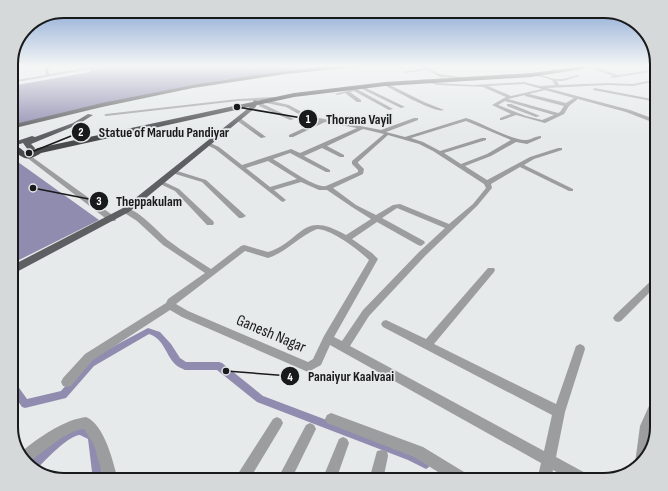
<svg xmlns="http://www.w3.org/2000/svg" width="668" height="491" font-family="'Sofia Sans Condensed',sans-serif">
  <rect width="100%" height="100%" fill="#e6eaeb"/>
  <g fill="#908cb0">
    <path d="M 109,66 L 144,66 L 143,67 L 155,66 L 336,66 L 224,80 L 11,126 L 11,86 L 90,72 L 90,70 Z"/>
    <path d="M 11,157 L 99,220 L 11,264 Z"/>
  </g>
  <g fill="none" stroke-linecap="round" stroke-linejoin="round">
    <g fill="#908cb0" fill-rule="evenodd">
      <path d="M 148,328 L 160,332 L 171,344 L 180,358 L 186,362 L 219,362 L 222,363 L 263,396 L 414,453 L 429,461 L 431,464 L 429,467 L 426,469 L 408,460 L 257,402 L 217,370 L 185,370 C 181,368 176,366 174,363 C 165,353 164,339 149,334 L 94,366 L 66,398 L 25,408 L 22,407 L 11,391 L 11,383 L 17,385 L 27,399 L 61,391 L 88,360 Z"/>
      <path d="M 78,425 C 86,426 94,430 97,437 L 103,480 L 93,480 L 88,439 L 80,435 C 69,435 44,461 36,470 L 31,469 L 28,463 C 42,449 59,432 78,425 Z"/>
    </g>
    <g fill="#9c9d9f" fill-rule="evenodd">
      <path d="M 44,66 L 48,66 L 49,74 L 100,66 L 107,66 L 11,83 L 11,81 L 46,75 Z"/>
      <path d="M 420,66 L 424,66 L 439,74 L 467,78 L 465,79 L 444,77 L 442,78 L 427,70 L 405,73 L 403,72 L 424,68 Z"/>
      <path d="M 592,66 L 618,75 L 657,69 L 657,71 L 612,78 L 610,77 L 613,76 L 591,68 Z"/>
      <path d="M 534,73 L 555,79 L 563,79 L 578,75 L 580,76 L 563,81 L 557,81 L 559,85 L 608,83 L 633,84 L 657,79 L 657,81 L 633,86 L 608,85 L 547,88 L 630,110 L 657,120 L 657,124 L 626,112 L 578,99 L 569,106 L 564,114 L 545,123 L 516,115 L 502,120 L 500,120 L 500,118 L 511,114 L 492,105 L 506,97 L 485,88 L 484,87 L 437,85 L 422,80 L 424,79 L 437,83 L 473,85 L 524,82 L 540,86 L 555,85 L 552,80 L 534,75 ZM 524,84 L 542,89 L 511,96 L 488,86 ZM 545,90 L 574,98 L 566,103 L 529,94 ZM 525,95 L 525,96 L 564,106 L 560,112 L 558,113 L 508,99 ZM 505,101 L 554,115 L 542,120 L 526,116 L 498,105 Z"/>
      <path d="M 384,83 L 386,83 L 424,102 L 444,110 C 436,114 394,90 384,85 Z"/>
      <path d="M 348,86 L 357,89 L 393,109 L 389,110 L 354,91 L 350,92 L 361,100 L 361,102 L 357,102 L 345,93 L 337,95 L 335,94 L 351,90 L 348,88 Z"/>
      <path d="M 360,86 L 362,86 L 405,107 L 401,108 L 360,88 Z"/>
      <path d="M 595,88 L 657,100 L 657,102 L 593,90 L 593,89 Z"/>
      <path d="M 273,97 L 275,98 L 275,99 L 267,100 L 289,105 L 309,116 L 381,130 L 414,118 L 418,118 L 418,120 L 386,132 L 405,137 L 466,118 C 480,122 513,141 526,140 C 531,140 535,136 541,136 L 541,138 L 527,144 L 516,142 L 491,156 L 465,166 L 487,180 L 530,157 L 558,148 L 562,148 L 562,150 L 534,159 L 524,165 L 573,189 L 573,191 L 569,191 L 520,167 L 491,184 L 492,188 L 477,206 L 425,256 L 369,316 L 350,346 L 544,451 L 552,415 L 383,327 L 381,324 L 383,321 L 386,320 L 426,339 L 488,268 L 494,268 L 495,270 L 494,272 L 434,344 L 556,404 L 576,346 L 580,344 L 584,346 L 585,349 L 565,412 L 556,457 L 589,475 L 591,480 L 571,480 L 553,470 L 551,480 L 537,480 L 541,463 L 330,345 L 321,365 L 308,372 L 182,317 L 170,310 L 93,360 L 71,386 L 67,387 L 63,386 L 61,382 L 63,378 L 85,354 L 166,303 L 168,299 L 205,273 L 163,245 L 137,221 L 123,212 L 122,210 L 123,208 C 136,206 159,233 169,241 C 182,251 197,260 211,269 L 241,246 L 244,245 L 268,252 C 304,240 301,209 346,235 L 371,219 L 352,207 L 327,190 L 319,190 L 301,182 L 274,190 L 286,200 L 283,202 L 281,201 L 215,149 L 205,144 L 208,142 L 219,147 L 242,165 L 291,149 L 300,153 L 357,128 L 325,122 L 293,137 L 289,137 L 289,135 L 319,121 L 306,118 L 286,107 L 266,103 L 265,101 L 267,100 L 238,101 L 106,116 L 104,115 L 106,114 L 238,99 ZM 466,121 L 511,140 L 487,154 L 461,164 L 444,153 L 486,140 L 486,138 L 482,138 L 440,151 L 423,142 L 411,138 ZM 363,129 L 384,134 L 352,161 L 352,164 L 358,170 L 358,172 L 326,186 C 314,188 285,166 273,159 L 290,153 L 326,172 L 330,172 L 330,170 L 304,156 L 322,148 L 340,157 L 344,157 L 344,155 L 327,146 ZM 388,135 L 419,144 L 433,151 L 484,184 L 486,188 L 473,204 L 449,224 L 400,204 L 393,205 L 376,215 L 356,205 L 333,188 L 363,174 L 364,169 L 358,163 L 358,162 ZM 268,161 L 297,179 L 270,187 L 246,168 ZM 397,208 L 445,228 L 419,252 L 363,310 L 342,341 L 334,337 L 378,259 L 372,253 L 352,239 L 377,222 L 418,245 L 421,246 L 425,243 L 424,241 L 382,218 ZM 317,229 C 331,229 359,250 369,260 L 324,336 L 313,359 L 308,362 L 188,311 L 176,304 L 245,251 L 268,258 C 287,252 299,236 317,229 Z"/>
      <path d="M 259,104 L 263,104 L 294,119 L 290,120 L 259,106 Z"/>
      <path d="M 507,104 L 511,104 L 540,116 L 536,117 L 507,106 Z"/>
      <path d="M 236,118 L 240,118 L 266,137 L 261,138 L 236,120 Z"/>
      <path d="M 657,136 L 657,141 L 654,139 Z"/>
      <path d="M 28,154 L 115,217 L 116,219 L 115,221 L 109,221 L 26,157 L 25,156 Z"/>
      <path d="M 174,170 L 206,180 L 246,216 L 242,218 L 239,218 L 202,182 L 172,173 L 172,171 Z"/>
      <path d="M 162,181 L 179,189 L 213,221 L 214,223 L 213,225 L 207,225 L 175,191 L 160,184 L 159,183 Z"/>
      <path d="M 657,277 L 657,285 L 621,321 L 618,322 L 615,321 L 613,318 L 615,315 L 654,278 Z"/>
      <path d="M 657,395 L 657,415 L 653,424 L 657,426 L 657,428 L 654,438 L 651,437 C 650,452 649,457 637,467 L 635,463 L 640,426 L 653,397 Z"/>
      <path d="M 331,413 L 423,447 L 469,475 L 471,480 L 451,480 L 414,457 L 327,423 L 325,419 L 327,415 Z"/>
      <path d="M 86,417 C 105,425 113,462 118,480 L 104,480 L 94,445 L 84,429 C 62,432 46,452 28,462 L 22,451 L 26,448 C 43,435 64,420 86,417 Z"/>
      <path d="M 277,417 L 281,419 L 283,423 L 281,427 L 249,480 L 234,480 L 273,419 Z"/>
      <path d="M 310,423 L 314,425 L 316,429 L 291,480 L 277,480 L 306,425 Z"/>
      <path d="M 343,437 L 347,439 L 349,443 L 336,480 L 322,480 L 339,439 Z"/>
      <path d="M 382,450 L 387,451 L 388,456 L 383,480 L 369,480 L 377,451 Z"/>
      <path d="M 431,472 L 436,474 L 438,480 L 424,480 L 426,474 Z"/>
    </g>
    <g fill="#5e5f62" fill-rule="evenodd">
      <path d="M 333,66 L 366,66 L 286,74 L 193,88 L 102,107 L 11,129 L 11,125 L 102,103 L 193,85 L 255,75 Z"/>
      <path d="M 254,100 L 259,101 L 255,108 L 129,212 L 11,275 L 11,266 L 123,208 L 251,106 Z"/>
      <path d="M 88,114 L 93,115 L 77,125 L 31,144 L 35,148 L 34,150 L 28,150 L 23,143 L 11,147 L 11,143 L 32,136 L 35,137 L 73,123 Z"/>
    </g>
    <path fill="#484a4c" fill-rule="evenodd" d="M 587,66 L 601,66 L 531,77 L 385,86 L 294,97 L 41,153 C 23,165 24,154 11,152 L 11,146 L 20,148 L 26,153 L 38,148 L 294,93 L 385,82 L 531,73 Z"/>
  </g>
  <linearGradient id="sky" x2="0" y2="1"><stop stop-color="#85a4d2"/><stop offset="0.49" stop-color="#f4f6f6"/><stop offset="1" stop-color="#f4f6f6" stop-opacity="0"/></linearGradient>
  <rect width="668" height="135" fill="url(#sky)"/>
  <g text-anchor="middle" dominant-baseline="central" stroke-width="3.5" stroke-linejoin="round" paint-order="stroke">
    <g font-size="16" fill="#191a1b" stroke="#e6eaeb">
      <text transform="translate(271 334) rotate(23)">Ganesh Nagar</text>
    </g>
  </g>
  <path d="M0 0H668V491H0ZM64 18H604A46 46 0 0 1 650 64V427A46 46 0 0 1 604 473H64A46 46 0 0 1 18 427V64A46 46 0 0 1 64 18Z" fill="#d6d9da" fill-rule="evenodd"/>
  <path fill="none" stroke="#191a1b" stroke-width="2" d="M64 18H604A46 46 0 0 1 650 64V427A46 46 0 0 1 604 473H64A46 46 0 0 1 18 427V64A46 46 0 0 1 64 18Z"/>
  <path fill="none" stroke="#191a1b" stroke-width="1.5" d="M237 107L308 119M29 153L81 132M33 188L99 201M226 371L290 376"/>
  <g fill="#191a1b" stroke="#e6eaeb" stroke-width="1.5">
    <circle cx="237" cy="107" r="4"/>
    <circle cx="29" cy="153" r="4"/>
    <circle cx="33" cy="188" r="4"/>
    <circle cx="226" cy="371" r="4"/>
    <circle cx="308" cy="119" r="10"/>
    <circle cx="81" cy="132" r="10"/>
    <circle cx="99" cy="201" r="10"/>
    <circle cx="290" cy="376" r="10"/>
  </g>
  <g font-size="12" text-anchor="middle" font-weight="bold" fill="#fff">
    <text x="308" y="123">1</text>
    <text x="81" y="136">2</text>
    <text x="99" y="205">3</text>
    <text x="290" y="381">4</text>
  </g>
  <g font-size="14" text-anchor="middle" font-weight="bold" fill="#191a1b" stroke="#e6eaeb" stroke-width="3.5" stroke-linejoin="round" paint-order="stroke">
    <text x="359" y="124">Thorana Vayil</text>
    <text x="164" y="137">Statue of Marudu Pandiyar</text>
    <text x="149" y="206">Theppakulam</text>
    <text x="351" y="381">Panaiyur Kaalvaai</text>
  </g>
</svg>
